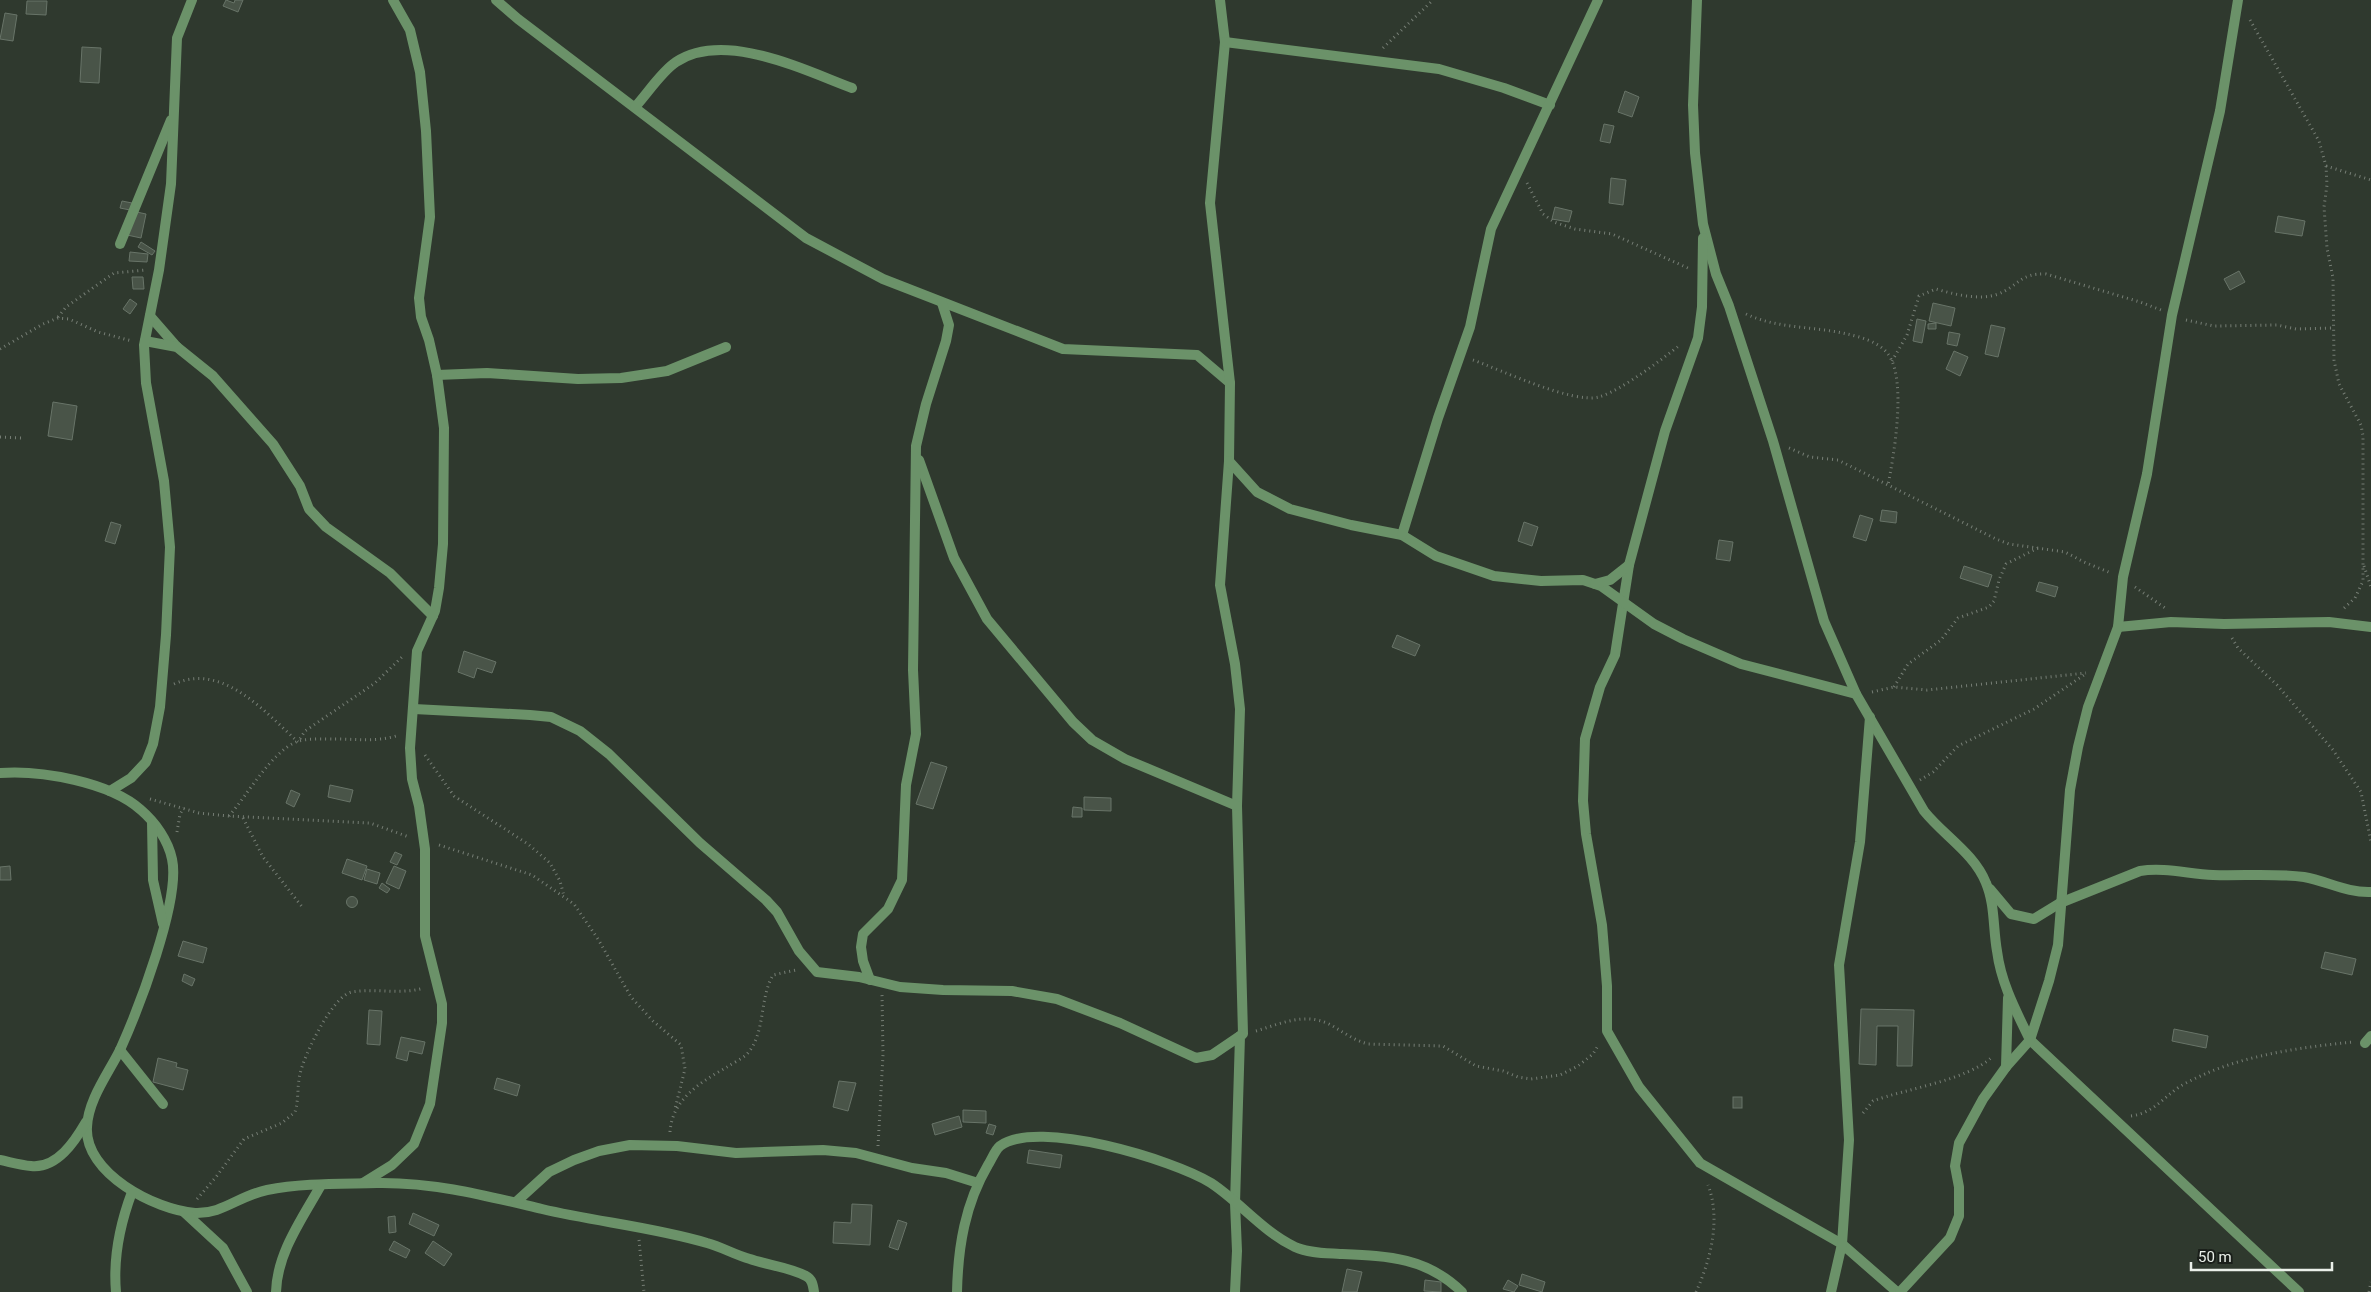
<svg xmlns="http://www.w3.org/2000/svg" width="2371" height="1292" font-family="Roboto,sans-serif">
  <rect width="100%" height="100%" fill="#2f392e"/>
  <g fill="#495448" stroke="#687468">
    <path d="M 226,0 L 234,3 L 235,0 L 243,0 L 238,12 L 223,6 Z"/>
    <path d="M 27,1 L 47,1 L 46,15 L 26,14 Z"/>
    <path d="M 5,13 L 17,15 L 13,41 L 0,39 Z"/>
    <path d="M 82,47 L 101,48 L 99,83 L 80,82 Z"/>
    <path d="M 1625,91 L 1639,97 L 1632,117 L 1618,112 Z"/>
    <path d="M 1604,124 L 1614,126 L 1610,143 L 1600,141 Z"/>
    <path d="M 1611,178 L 1626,180 L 1623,205 L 1609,203 Z"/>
    <path d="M 122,201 L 132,203 L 130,210 L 120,208 Z"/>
    <path d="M 1555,207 L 1572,211 L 1569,222 L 1552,219 Z"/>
    <path d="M 132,211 L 146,214 L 141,238 L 127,235 Z"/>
    <path d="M 2278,216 L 2305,221 L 2302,236 L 2275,232 Z"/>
    <path d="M 141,242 L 155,251 L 152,255 L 138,247 Z"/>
    <path d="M 130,252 L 148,254 L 147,262 L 129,261 Z"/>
    <path d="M 2239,271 L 2245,282 L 2230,290 L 2224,279 Z"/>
    <path d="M 132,277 L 143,277 L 144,289 L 133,289 Z"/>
    <path d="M 130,299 L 137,304 L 130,314 L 123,309 Z"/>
    <path d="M 1933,303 L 1955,308 L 1951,326 L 1929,321 Z"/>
    <path d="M 1917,319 L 1926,321 L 1922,343 L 1913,341 Z"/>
    <path d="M 1936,323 L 1936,329 L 1928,329 L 1928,324 Z"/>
    <path d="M 1991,325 L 2005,328 L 1998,357 L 1985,354 Z"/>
    <path d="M 1949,332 L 1960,334 L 1957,346 L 1947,344 Z"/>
    <path d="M 1954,351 L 1968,357 L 1960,376 L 1946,369 Z"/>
    <path d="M 53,402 L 77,406 L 72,440 L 48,436 Z"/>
    <path d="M 1882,510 L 1897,512 L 1896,523 L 1880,521 Z"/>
    <path d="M 1860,515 L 1873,519 L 1866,541 L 1853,537 Z"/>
    <path d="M 111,522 L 121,525 L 115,544 L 105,541 Z"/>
    <path d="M 1524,522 L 1538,527 L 1532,546 L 1518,541 Z"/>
    <path d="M 1719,540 L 1733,542 L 1730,561 L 1716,559 Z"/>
    <path d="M 1964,566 L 1992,575 L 1988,587 L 1960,578 Z"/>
    <path d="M 2039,582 L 2058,587 L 2055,597 L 2036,591 Z"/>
    <path d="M 1397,635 L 1420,645 L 1415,656 L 1392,647 Z"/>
    <path d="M 464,651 L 496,662 L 492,673 L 477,668 L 474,678 L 458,672 Z"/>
    <path d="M 931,762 L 947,767 L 933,809 L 916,804 Z"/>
    <path d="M 330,785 L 353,790 L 350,802 L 328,797 Z"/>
    <path d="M 291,790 L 300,794 L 294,807 L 286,803 Z"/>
    <path d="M 1084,797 L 1111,798 L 1111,811 L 1084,810 Z"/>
    <path d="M 1073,807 L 1082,808 L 1082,817 L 1072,817 Z"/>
    <path d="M 395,852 L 402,855 L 397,865 L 390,862 Z"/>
    <path d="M 347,859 L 367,866 L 362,880 L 342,873 Z"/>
    <path d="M 10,866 L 11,880 L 0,880 L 0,867 Z"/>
    <path d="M 394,866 L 406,871 L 399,889 L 386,883 Z"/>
    <path d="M 367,869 L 380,873 L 377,884 L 364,880 Z"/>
    <path d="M 382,883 L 390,889 L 387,893 L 379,888 Z"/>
    <circle cx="352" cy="902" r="5.5"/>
    <path d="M 183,941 L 207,948 L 203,963 L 178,956 Z"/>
    <path d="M 2325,952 L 2356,959 L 2352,975 L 2321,968 Z"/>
    <path d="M 184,974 L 195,979 L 192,986 L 182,981 Z"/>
    <path d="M 1861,1009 L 1914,1010 L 1912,1066 L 1897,1066 L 1898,1026 L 1877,1026 L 1876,1065 L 1859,1064 Z"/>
    <path d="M 369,1010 L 382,1011 L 380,1045 L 367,1044 Z"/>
    <path d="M 2174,1029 L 2208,1036 L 2206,1048 L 2172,1041 Z"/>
    <path d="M 401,1037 L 425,1042 L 422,1054 L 409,1051 L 407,1061 L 396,1058 Z"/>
    <path d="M 158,1058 L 177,1063 L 176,1067 L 188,1070 L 183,1090 L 153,1082 Z"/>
    <path d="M 497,1078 L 520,1085 L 517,1096 L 494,1089 Z"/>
    <path d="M 839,1081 L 856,1083 L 848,1111 L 833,1107 Z"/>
    <rect x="1733" y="1097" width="9" height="11"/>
    <path d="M 963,1110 L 986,1111 L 986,1123 L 963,1122 Z"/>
    <path d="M 959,1116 L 962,1127 L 935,1135 L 932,1124 Z"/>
    <path d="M 989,1124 L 996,1126 L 993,1135 L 986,1133 Z"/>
    <path d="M 1029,1150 L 1062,1155 L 1060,1168 L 1027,1163 Z"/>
    <path d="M 852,1204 L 872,1205 L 870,1245 L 833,1243 L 834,1222 L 851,1223 Z"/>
    <path d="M 413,1213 L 439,1225 L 434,1236 L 409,1224 Z"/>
    <path d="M 395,1216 L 396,1232 L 389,1233 L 388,1217 Z"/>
    <path d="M 898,1220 L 907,1223 L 898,1250 L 889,1247 Z"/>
    <path d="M 394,1241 L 410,1250 L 406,1258 L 389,1250 Z"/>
    <path d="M 433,1241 L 452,1254 L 444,1266 L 425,1253 Z"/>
    <path d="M 1347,1269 L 1362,1272 L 1357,1292 L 1342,1292 Z"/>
    <path d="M 1522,1274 L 1545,1282 L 1542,1292 L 1519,1285 Z"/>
    <path d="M 1425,1280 L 1441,1282 L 1441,1292 L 1424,1291 Z"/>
    <path d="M 1508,1280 L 1518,1286 L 1514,1292 L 1503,1289 Z"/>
  </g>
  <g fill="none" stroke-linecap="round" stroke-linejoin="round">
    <g stroke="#767e75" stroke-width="3" stroke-dasharray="1 4" stroke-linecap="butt">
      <path d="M 2250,20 L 2319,141 L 2326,166 L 2327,185 L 2324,207 L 2327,248 L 2333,278 L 2334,360 L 2339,384 L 2361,425 L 2363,436 L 2363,581 L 2355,598 L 2342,610"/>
      <path d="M 1383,48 L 1433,0"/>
      <path d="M 2326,166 L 2371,180"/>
      <path d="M 1527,183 L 1543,214 L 1554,222 L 1575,229 L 1612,234 L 1690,269"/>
      <path d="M 1746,314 C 1778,329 1813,326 1847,334 C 1861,337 1879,342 1888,354 C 1907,379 1894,455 1888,485"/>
      <path d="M 58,317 L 66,307 L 114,273 L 146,270"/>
      <path d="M 2186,320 L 2214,326 L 2277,325 L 2296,329 L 2334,328"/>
      <path d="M 0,349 L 43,324 L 58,318 L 69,319 L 98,332 L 132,341"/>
      <path d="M 1473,360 C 1501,370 1573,404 1599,397 C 1622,390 1661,360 1680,345"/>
      <path d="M 1892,361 L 1907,335 L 1919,296 L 1936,289 C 1953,294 1980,301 1998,294 C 2019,286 2019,273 2046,274 L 2140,302 L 2161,310"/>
      <path d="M 0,437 L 21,438"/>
      <path d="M 1789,448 L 1810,457 L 1838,460 L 1996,539 L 2009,544 L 2065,552 L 2084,562 L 2111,573"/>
      <path d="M 2364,566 L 2371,587"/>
      <path d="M 2135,587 L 2165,608"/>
      <path d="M 2232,638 L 2238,648 L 2277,685 L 2333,750 L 2361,792 L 2371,842"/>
      <path d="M 174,684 C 223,662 265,712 298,742 L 305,731 L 375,683 L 402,657"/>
      <path d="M 1894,687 L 1908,664 L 1941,640 L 1958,618 L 1989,607 L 1994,601 L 1999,580 L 2006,564 L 2038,548"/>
      <path d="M 1872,692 L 1894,687 L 1927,690 L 2086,673"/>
      <path d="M 425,755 L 454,796 L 528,844 L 550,863 L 560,881 L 564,896"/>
      <path d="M 1920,780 L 1933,772 L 1958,746 L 2034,709 L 2084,675"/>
      <path d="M 150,799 L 199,813 L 229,816 L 370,823 L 409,837"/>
      <path d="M 229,816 C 248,794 271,753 296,742 C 307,738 324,739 335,739 C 356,739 376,742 396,736"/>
      <path d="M 243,818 L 263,857 L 303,908"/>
      <path d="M 177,832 L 180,814 L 184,808"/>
      <path d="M 439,845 L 532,875 L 574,904 L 598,939 L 631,997 L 653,1021 L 681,1045 L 685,1069 L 675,1109"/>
      <path d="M 1256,1031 C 1280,1024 1304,1012 1329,1024 C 1342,1031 1353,1040 1368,1044 L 1443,1046 L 1476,1066 L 1503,1071 L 1518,1077 L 1531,1079 L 1560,1075 L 1578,1066 L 1593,1054 L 1599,1044"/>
      <path d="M 1863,1113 L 1873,1101 C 1905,1089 1968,1080 1992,1057"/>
      <path d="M 2131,1116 C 2153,1113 2162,1099 2179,1087 C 2187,1082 2198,1077 2207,1073 C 2252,1054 2304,1047 2353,1042"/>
      <path d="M 670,1132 C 672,1099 701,1082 727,1067 C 733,1063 742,1059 747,1054 C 766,1033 759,999 773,975 L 796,970"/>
      <path d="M 878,1146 L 883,1055 L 882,995"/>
      <path d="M 197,1199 L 216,1177 L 244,1139 L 282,1123 L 295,1112 C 299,1099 297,1086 300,1074 C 304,1055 333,995 352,992 C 376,988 400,995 424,988"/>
      <path d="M 639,1240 L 644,1292"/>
      <path d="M 1696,1292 C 1711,1259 1721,1219 1708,1185"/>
      <path d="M 2369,1292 L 2371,1282"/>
    </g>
    <g stroke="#6b9269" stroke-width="10">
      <path d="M 496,0 L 518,19 L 806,238 L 883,279 L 1063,349 L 1197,355 L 1230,383"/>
      <path d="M 1220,0 L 1225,42 L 1210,203 L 1230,383 L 1229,461 L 1220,585 L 1235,664 L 1240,709 L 1237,806 L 1243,1034 L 1240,1036 L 1235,1203 L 1237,1251 L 1235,1292"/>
      <path d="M 1697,0 L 1693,105 L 1695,153 L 1703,224 L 1716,274 L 1729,306 L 1773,441 L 1824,621 L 1856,694 L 1924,811 C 1944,836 1974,853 1986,883 C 1995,904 1993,929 1997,951 C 2001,983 2016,1011 2030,1040 L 2299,1292"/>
      <path d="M 1225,42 L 1439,69 L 1504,88 L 1550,105"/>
      <path d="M 635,107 C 647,94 662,71 676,62 C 724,30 804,70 852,88"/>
      <path d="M 1703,238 L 1702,307 L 1698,338 L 1665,431 L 1629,565 L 1615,655 L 1600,687 L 1585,739 L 1583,801 L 1586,834 L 1602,925 L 1607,986 L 1607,1031 L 1639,1087 L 1700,1163 L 1842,1244 L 1897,1292"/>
      <path d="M 120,244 L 171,120"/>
      <path d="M 150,316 L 177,347"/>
      <path d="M 145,341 L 177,347 L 213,376 L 273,444 L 300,486 L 309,509 L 326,527 L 390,573 L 433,616"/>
      <path d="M 437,375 L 487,373 L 578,379 L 621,378 L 667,371 L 726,347"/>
      <path d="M 919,460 L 954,558 L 987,619 L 1073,722 L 1092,740 L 1125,759 L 1237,806"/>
      <path d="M 1229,461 L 1257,492 L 1290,509 L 1351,525 L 1402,535 L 1436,556 L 1494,576 L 1541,581 L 1583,580 L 1601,586 L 1654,624 L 1683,639 L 1741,664 L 1856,694"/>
      <path d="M 1402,535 L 1438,418 L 1470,327 L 1491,229 L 1598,0"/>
      <path d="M 1595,584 L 1610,580 L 1629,565"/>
      <path d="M 2118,627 L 2171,622 L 2224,624 L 2329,622 L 2371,627"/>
      <path d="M 414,709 L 530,715 L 551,717 L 580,731 L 609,754 L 700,843 L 766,900 L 777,912 L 799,951 L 817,972 L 859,977 L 900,987 L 943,990 L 1012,991 L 1057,999 L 1120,1023 L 1196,1058 L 1212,1055 L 1240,1036"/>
      <path d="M 0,773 C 41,770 110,782 141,810 C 155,822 168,840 172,859 C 181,900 138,1010 120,1050 C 108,1074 88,1100 87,1127 C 84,1173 155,1210 195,1213 C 223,1214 238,1196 267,1190 C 302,1183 341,1184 377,1183 C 434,1182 487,1196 542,1209 C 597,1222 653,1227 707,1243 C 722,1247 735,1255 750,1259 C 767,1265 789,1267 806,1276 C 812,1279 813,1285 814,1292"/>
      <path d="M 110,791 L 131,778 L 146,762 L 153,744 L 160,707 L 166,635 L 170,547 L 164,481 L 146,383 L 144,345 L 159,270 L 171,184 L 177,38 L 192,0"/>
      <path d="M 152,822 L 153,880 L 163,924"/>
      <path d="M 1990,889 L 2011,914 L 2034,919 L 2060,903 L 2140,871 C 2164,867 2189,874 2213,875 C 2243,876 2274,873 2304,877 C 2327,881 2347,893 2371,892"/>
      <path d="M 870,980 L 863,961 L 861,947 L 863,934 L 888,909 L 902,880 L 906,785 L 916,734 L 913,670 L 916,446 L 926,404 L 946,341 L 949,325 L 942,303"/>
      <path d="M 2365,1043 L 2371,1036"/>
      <path d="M 120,1050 L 163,1104"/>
      <path d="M 2006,1067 L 2008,998"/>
      <path d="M 0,1160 C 10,1162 21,1165 31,1166 C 57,1169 75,1141 86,1122"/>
      <path d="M 363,1183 L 392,1165 L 414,1144 L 430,1104 L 442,1023 L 442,1004 L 425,936 L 425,849 L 419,806 L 412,779 L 410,748 L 417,651 L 435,611 L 439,588 L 443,544 L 444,428 L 437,375 L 429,340 L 421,317 L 419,298 L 430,217 L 426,131 L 420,72 L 410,30 L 393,0"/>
      <path d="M 516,1202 L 549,1172 L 574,1160 L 599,1151 L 630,1145 L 677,1146 L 736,1153 L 823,1150 L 856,1153 L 912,1168 L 946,1173 L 978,1183"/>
      <path d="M 184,1212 L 223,1248 L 247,1292"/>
      <path d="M 116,1292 C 113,1258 120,1224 132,1192"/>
      <path d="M 276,1292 C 277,1253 302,1219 321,1185"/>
      <path d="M 957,1292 C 958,1247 965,1204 988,1165 C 992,1159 995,1150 1000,1146 C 1037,1118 1174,1160 1211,1183 C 1240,1202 1262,1231 1295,1247 C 1308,1253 1325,1253 1340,1254 C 1388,1256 1426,1257 1462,1292"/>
      <path d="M 1831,1292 L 1842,1244 L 1849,1140 L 1839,965 L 1860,842 L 1870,717"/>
      <path d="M 1900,1292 L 1950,1238 L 1959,1216 L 1959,1187 L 1955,1166 L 1959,1143 L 1983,1099 L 2006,1067 L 2030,1040 L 2049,981 L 2058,945 L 2070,790 L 2078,747 L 2088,707 L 2118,627 L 2123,577 L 2147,474 L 2172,315 L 2220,111 L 2238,0"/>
    </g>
  </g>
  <path d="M2191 1262v8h141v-8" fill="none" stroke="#eaf0e9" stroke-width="2.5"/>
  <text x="2198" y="1262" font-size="15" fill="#eaf0e9" stroke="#1a1f1a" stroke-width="4" paint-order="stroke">50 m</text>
</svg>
